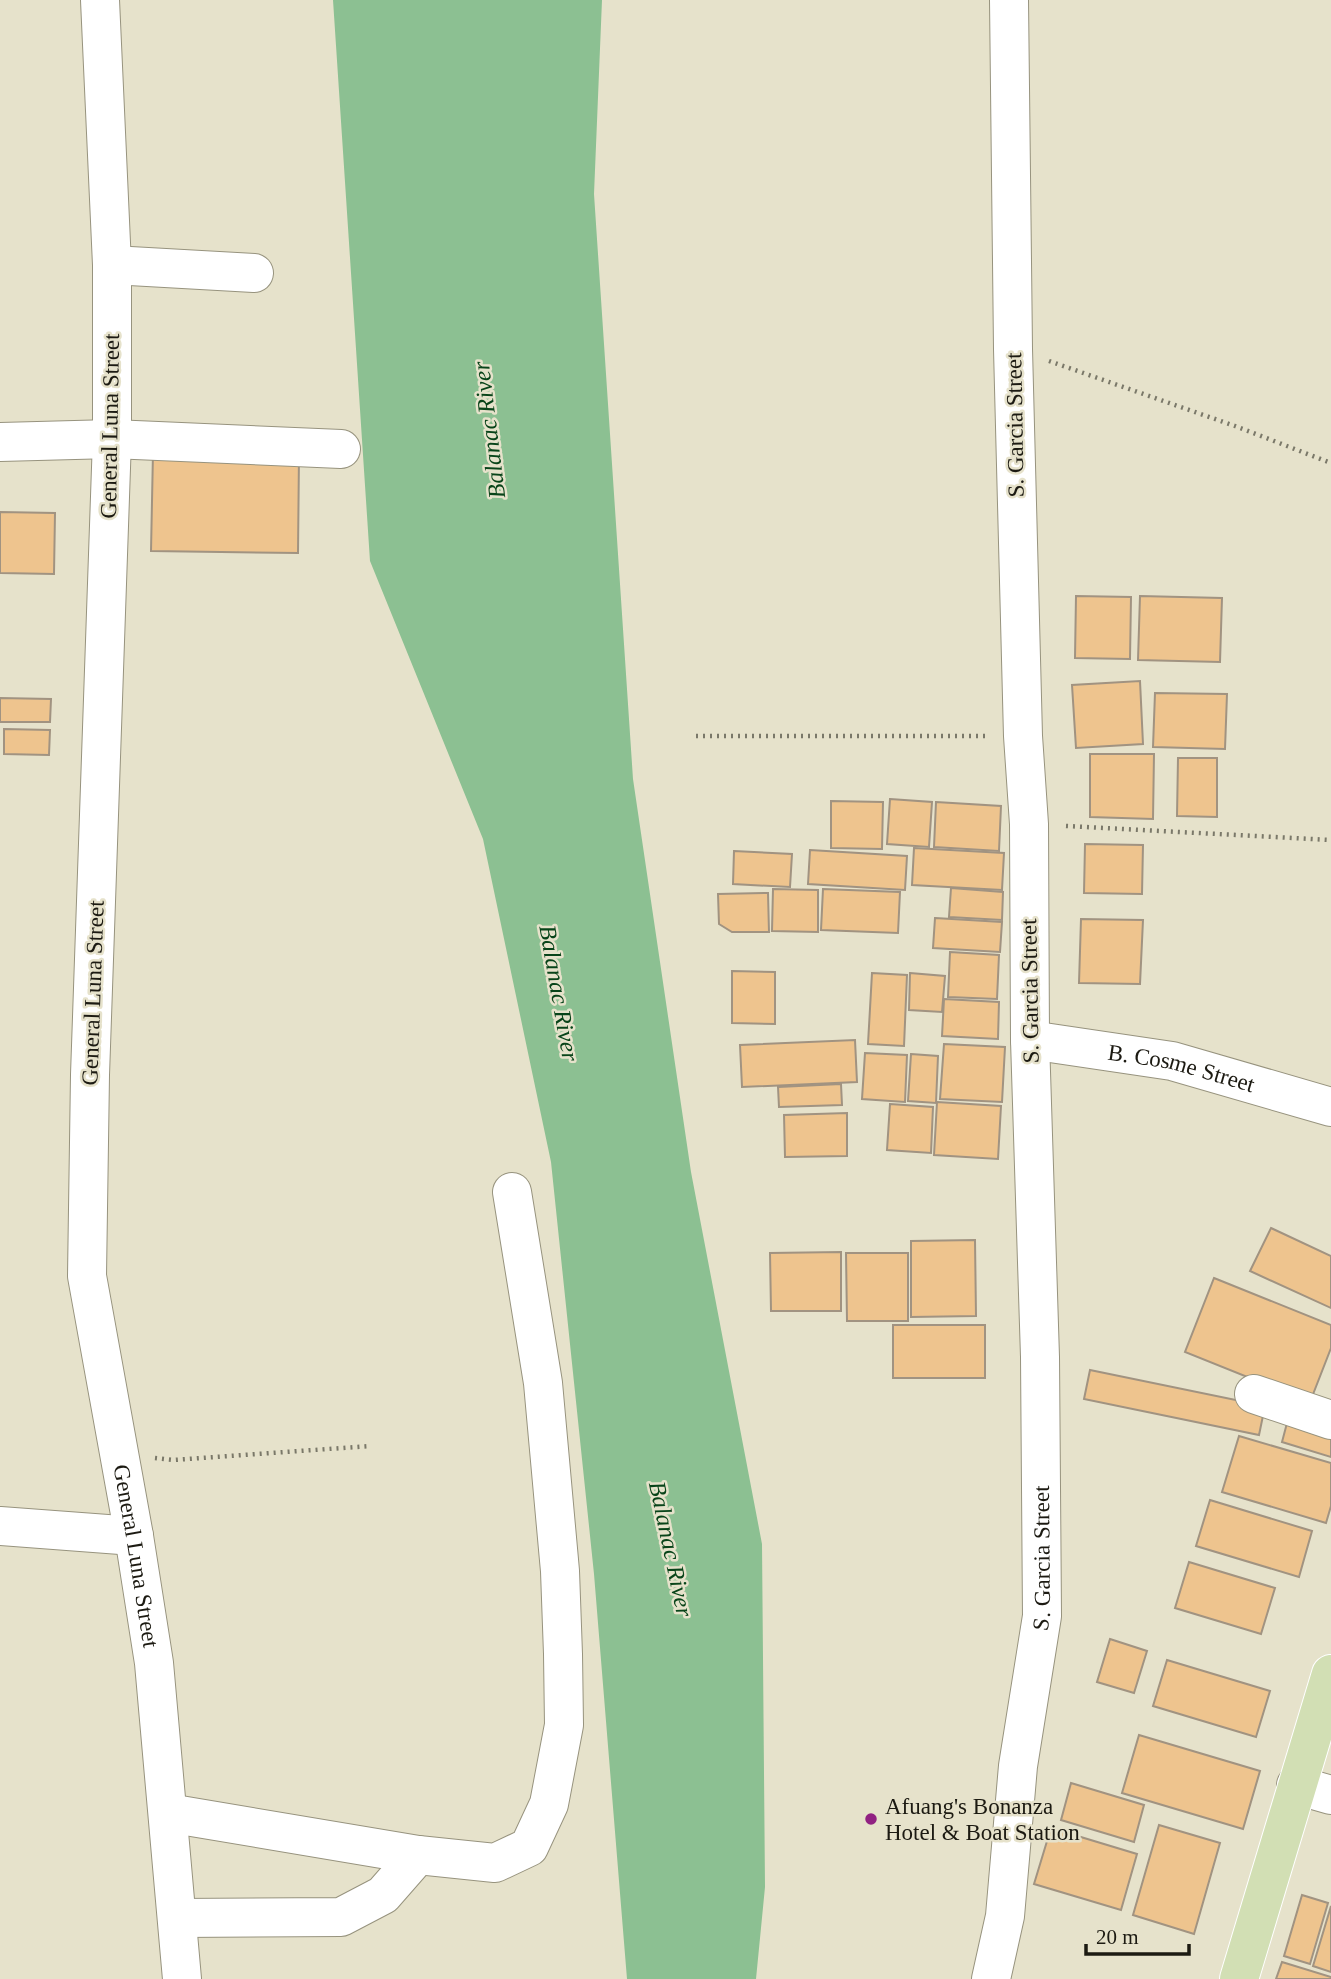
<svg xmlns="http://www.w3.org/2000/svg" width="1331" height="1979" font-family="Georgia,serif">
  <rect width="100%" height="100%" fill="#e6e2cb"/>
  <path fill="#8cc092" d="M 333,0 L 602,0 L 594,194 L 633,779 L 691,1172 L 762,1544 L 765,1887 L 756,1979 L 627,1979 L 594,1574 L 551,1162 L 483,839 L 370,561 Z"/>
  <g fill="#eec48e" stroke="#a19381" stroke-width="2">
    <path d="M 153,452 L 299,455 L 298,553 L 151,551 Z"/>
    <path d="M 0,512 L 55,513 L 54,574 L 0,573 Z"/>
    <path d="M 1076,596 L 1131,597 L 1130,659 L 1075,658 Z"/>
    <path d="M 1140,596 L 1222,598 L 1220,662 L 1138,660 Z"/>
    <path d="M 1140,681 L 1143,744 L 1076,748 L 1072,685 Z"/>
    <path d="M 1155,693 L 1227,694 L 1225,749 L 1153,747 Z"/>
    <path d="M 0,698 L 51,699 L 50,722 L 0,722 Z"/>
    <path d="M 4,729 L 50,730 L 49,755 L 4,754 Z"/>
    <path d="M 1090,754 L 1154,754 L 1153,819 L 1090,817 Z"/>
    <path d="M 1178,758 L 1217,758 L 1217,817 L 1177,816 Z"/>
    <path d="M 890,799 L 932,802 L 929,847 L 887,844 Z"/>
    <path d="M 831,801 L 883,802 L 882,849 L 831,848 Z"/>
    <path d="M 936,802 L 1001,806 L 999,851 L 934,847 Z"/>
    <path d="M 1085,844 L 1143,845 L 1142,894 L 1084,893 Z"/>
    <path d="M 914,848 L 1004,853 L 1002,890 L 912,885 Z"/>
    <path d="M 810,850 L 907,856 L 905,890 L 808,884 Z"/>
    <path d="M 734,851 L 792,854 L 790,887 L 733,884 Z"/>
    <path d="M 951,888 L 1003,892 L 1002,920 L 949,917 Z"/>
    <path d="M 773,889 L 818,890 L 818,932 L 772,931 Z"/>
    <path d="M 823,889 L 900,892 L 898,933 L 821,930 Z"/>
    <path d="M 768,893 L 769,932 L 732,932 L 719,924 L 718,894 Z"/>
    <path d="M 935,918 L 1002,922 L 1000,952 L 933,948 Z"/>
    <path d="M 1081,919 L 1143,920 L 1140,984 L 1079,983 Z"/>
    <path d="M 950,952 L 999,955 L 997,999 L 948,997 Z"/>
    <path d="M 732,971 L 775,972 L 775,1024 L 732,1023 Z"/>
    <path d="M 872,973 L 907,975 L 904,1046 L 868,1044 Z"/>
    <path d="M 910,973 L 945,976 L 942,1012 L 909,1010 Z"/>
    <path d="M 944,999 L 999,1002 L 998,1039 L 942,1036 Z"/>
    <path d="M 855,1040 L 857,1082 L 742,1087 L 740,1045 Z"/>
    <path d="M 944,1044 L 1005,1047 L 1002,1102 L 940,1099 Z"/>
    <path d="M 865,1053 L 907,1055 L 905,1102 L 862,1099 Z"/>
    <path d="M 911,1054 L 938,1056 L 936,1103 L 908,1101 Z"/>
    <path d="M 841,1084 L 842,1105 L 779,1107 L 778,1087 Z"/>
    <path d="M 937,1102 L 1001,1106 L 998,1159 L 934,1155 Z"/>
    <path d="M 890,1104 L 933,1107 L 931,1153 L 887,1150 Z"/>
    <path d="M 847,1113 L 847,1156 L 785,1157 L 784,1115 Z"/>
    <path d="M 1271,1228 L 1331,1256 L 1331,1308 L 1250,1271 Z"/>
    <path d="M 975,1240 L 976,1316 L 911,1317 L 911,1241 Z"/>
    <path d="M 841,1252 L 841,1311 L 771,1311 L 770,1253 Z"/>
    <path d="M 846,1253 L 908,1253 L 908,1321 L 847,1321 Z"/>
    <path d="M 1214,1278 L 1331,1325 L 1331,1348 L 1310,1402 L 1185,1352 Z"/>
    <rect x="893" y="1325" width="92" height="53"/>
    <path d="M 1090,1370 L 1265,1406 L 1259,1435 L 1084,1399 Z"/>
    <path d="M 1287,1423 L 1331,1436 L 1331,1457 L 1282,1442 Z"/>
    <path d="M 1239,1436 L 1331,1463 L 1331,1506 L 1326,1523 L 1222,1492 Z"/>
    <path d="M 1210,1500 L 1312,1531 L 1299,1577 L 1196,1546 Z"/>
    <path d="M 1189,1562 L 1275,1588 L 1261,1634 L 1175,1608 Z"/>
    <path d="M 1110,1639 L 1147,1651 L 1134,1693 L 1097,1682 Z"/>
    <path d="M 1167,1660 L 1270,1691 L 1256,1737 L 1153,1706 Z"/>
    <path d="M 1139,1735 L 1260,1771 L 1243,1829 L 1122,1793 Z"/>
    <path d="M 1071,1783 L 1144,1805 L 1134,1842 L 1061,1820 Z"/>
    <path d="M 1159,1825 L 1220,1843 L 1194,1934 L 1133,1915 Z"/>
    <path d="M 1051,1828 L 1137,1854 L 1121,1910 L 1034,1884 Z"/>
    <path d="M 1302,1895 L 1328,1903 L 1310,1964 L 1284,1956 Z"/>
    <path d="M 1331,1906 L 1331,1972 L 1313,1966 Z"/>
    <path d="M 1282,1962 L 1331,1977 L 1331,1979 L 1276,1979 Z"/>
  </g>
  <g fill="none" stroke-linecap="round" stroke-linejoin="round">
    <defs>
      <g id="minor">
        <path id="s1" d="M 100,0 L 112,265 L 112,439 L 90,1075 L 87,1276 L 134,1536 L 154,1663 L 182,1979"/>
        <path d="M 112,265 L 254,273"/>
        <path d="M 0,442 L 112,439 L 341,449"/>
        <path id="s2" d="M 1030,1040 L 1172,1061 L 1331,1107"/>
        <path d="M 1254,1394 L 1331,1420"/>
        <path d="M 0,1526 L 134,1536"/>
        <path d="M 1296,1785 L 1331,1795"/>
        <path d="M 168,1813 L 418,1855 L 495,1863 L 529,1847 L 549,1804 L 564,1725 L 563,1654 L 560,1571 L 543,1383 L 512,1192"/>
        <path d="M 177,1918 L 341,1917 L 383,1895 L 418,1855"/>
        <path id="s3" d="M 991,1979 L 1005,1916 L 1018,1766 L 1042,1616 L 1040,1357 L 1030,1040 L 1029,824 L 1023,736 L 1013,349 L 1009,0"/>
      </g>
      <path id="major" d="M 1239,1979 L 1331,1674"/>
    </defs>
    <use href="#minor" stroke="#97937e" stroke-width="40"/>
    <use href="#major" stroke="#fff" stroke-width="40"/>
    <g stroke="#7a7869" stroke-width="4.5" stroke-dasharray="2 5" stroke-linecap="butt">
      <path d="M 1049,361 L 1235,426 L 1331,463"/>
      <path d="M 696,736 L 986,736"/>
      <path d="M 1066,826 L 1331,840"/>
      <path d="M 155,1458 L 173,1460 L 370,1446"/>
    </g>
    <use href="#minor" stroke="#fff" stroke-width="38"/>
    <use href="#major" stroke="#d2dfb4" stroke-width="38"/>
  </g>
  <circle fill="#912182" stroke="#e6e2cb" stroke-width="2.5" cx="871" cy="1819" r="7"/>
  <g text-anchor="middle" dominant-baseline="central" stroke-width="5" stroke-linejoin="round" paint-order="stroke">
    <g font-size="23" fill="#1c1a12" stroke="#e6e2cb">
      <text transform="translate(1015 425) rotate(-91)">S. Garcia Street</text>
      <text transform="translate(110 426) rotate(-89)">General Luna Street</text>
      <text transform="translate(1030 991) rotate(-91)">S. Garcia Street</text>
      <text transform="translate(93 993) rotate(-88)">General Luna Street</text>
      <text stroke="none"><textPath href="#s2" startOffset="154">B. Cosme Street</textPath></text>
      <text stroke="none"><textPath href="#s1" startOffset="1561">General Luna Street</textPath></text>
      <text stroke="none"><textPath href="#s3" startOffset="425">S. Garcia Street</textPath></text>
    </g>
    <g font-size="23" fill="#1c1a12" stroke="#e6e2cb" text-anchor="start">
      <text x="885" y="1806">Afuang's Bonanza<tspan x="885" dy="26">Hotel &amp; Boat Station</tspan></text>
    </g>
    <g font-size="24" font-style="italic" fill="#084419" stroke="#e6e2cb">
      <text transform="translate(489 430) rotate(-97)">Balanac River</text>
      <text transform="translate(559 993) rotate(80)">Balanac River</text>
      <text transform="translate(671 1549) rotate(78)">Balanac River</text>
    </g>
  </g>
  <path d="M1086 1944v10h103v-10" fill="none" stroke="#1c1a12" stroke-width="3.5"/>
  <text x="1096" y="1944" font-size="21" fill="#1c1a12" stroke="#e6e2cb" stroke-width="5" paint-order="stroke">20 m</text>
</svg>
